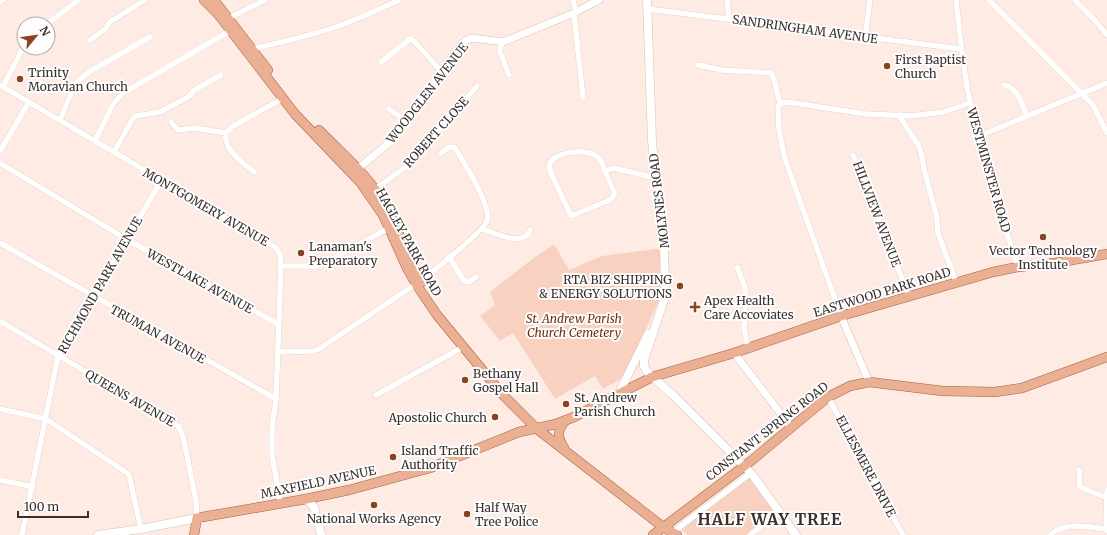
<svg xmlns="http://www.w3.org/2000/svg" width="1107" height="535" font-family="Merriweather,serif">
  <rect width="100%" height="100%" fill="#feebe3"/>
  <g fill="#f8d1c0">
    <path d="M 554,244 L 569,270 L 602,256 L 663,248 L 659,300 L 624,377 L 603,389 L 595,376 L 555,399 L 513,333 L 500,341 L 480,316 L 495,305 L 490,292 L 531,260 Z"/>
    <path d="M 750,476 L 775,513 L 746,535 L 688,535 L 682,530 L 705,510 Z"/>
  </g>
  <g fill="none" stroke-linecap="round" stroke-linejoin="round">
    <defs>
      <g id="minor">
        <path d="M 573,0 L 576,12"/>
        <path d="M 727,0 L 729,19"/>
        <path d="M 956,0 C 961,46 966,91 977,136 C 988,180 1004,224 1018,267"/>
        <path d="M 989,0 L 1093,105 L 1107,133"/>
        <path d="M 1075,0 L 1092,17 L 1107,35"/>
        <path d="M 0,2 L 3,0"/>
        <path d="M 648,9 L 961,49"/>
        <path d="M 574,13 L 583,98"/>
        <path d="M 229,18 L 265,0"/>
        <path d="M 47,24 L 78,0"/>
        <path d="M 865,37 L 870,0"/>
        <path d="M 90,40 L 105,29 L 110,22 L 145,0"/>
        <path d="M 503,42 L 500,48 L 500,52 L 509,75"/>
        <path d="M 253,49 C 281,42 309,36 336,27 C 358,19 378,10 399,0"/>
        <path d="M 381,62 L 410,39 L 412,39 L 441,71"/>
        <path d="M 698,65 L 722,70 L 771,73 L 774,79 L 780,104"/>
        <path d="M 0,85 L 275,247 L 280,254 L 281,266 L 276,399 L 272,428 L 272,455 L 280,501"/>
        <path d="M 1004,85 C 1018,87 1022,105 1027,116"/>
        <path d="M 3,87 L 24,46"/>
        <path d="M 389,109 L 406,121"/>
        <path d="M 899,115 L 918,145 L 921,152 L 924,169 L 937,218 L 938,233 L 956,282"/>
        <path d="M 60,120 L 75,84 L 79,80 L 89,72 L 150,37"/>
        <path d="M 171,122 L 178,130 L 194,128 L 226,133"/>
        <path d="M 977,137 L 1107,83"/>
        <path d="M 95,141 L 113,104 L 123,93 L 230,31"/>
        <path d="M 0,151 L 29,102"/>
        <path d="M 114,152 L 133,118 L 136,116 L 160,112 L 190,96 L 193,91 L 221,75"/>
        <path d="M 853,155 L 909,296"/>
        <path d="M 0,163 L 126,239 L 278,324"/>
        <path d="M 605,171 C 603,166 602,161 598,157 C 588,148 553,151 549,165 L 551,173 L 571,216 L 610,200 L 615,194 L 605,171 L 614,168 L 655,178"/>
        <path d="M 254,172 C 243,163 223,150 226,133 L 233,126 L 282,99"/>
        <path d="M 375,189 L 410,164 L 477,86"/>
        <path d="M 482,229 C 496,233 523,248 530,230"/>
        <path d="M 0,243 L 276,399"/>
        <path d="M 449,257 L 464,281 L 469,282 L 476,277"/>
        <path d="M 281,266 L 318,266 L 321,265 L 389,228"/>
        <path d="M 737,267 L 745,287 L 745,307 L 744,328 L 748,348"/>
        <path d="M 421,281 C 432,272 485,230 487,221 C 492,205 464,164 456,149 L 454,147 L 449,147 L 441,153"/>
        <path d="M 841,316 L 785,159 L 779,130 L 778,106 L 782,103 L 787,102 L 866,114 L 910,116 L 944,112 L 969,103"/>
        <path d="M 0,321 L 178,426 L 183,436 L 196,501 L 197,518"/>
        <path d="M 277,352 L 313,351 L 319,349 L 416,284"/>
        <path d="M 376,395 L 463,347"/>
        <path d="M 828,397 L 903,535"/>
        <path d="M 0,409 L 46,419 L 127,473 L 129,475 L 141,529"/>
        <path d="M 1079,470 L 1080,487 L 1107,498"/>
        <path d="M 0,480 L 33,487"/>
        <path d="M 1107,531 L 1106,523 L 1107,490"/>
        <path d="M 673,532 L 751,473"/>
        <path d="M 22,535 L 58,356 L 161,181"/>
        <path d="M 750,535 L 780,512"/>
        <path d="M 1050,535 C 1064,521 1088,527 1106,529"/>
      </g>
      <g id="tertiary">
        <path d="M 354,172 L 390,142 L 456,51 L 465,41 L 472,38 L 503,42 L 574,13 L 599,0"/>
        <path d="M 841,316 L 869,382"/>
        <path d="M 734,353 L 791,427"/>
      </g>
      <g id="secondary">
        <path d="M 647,0 L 652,139 L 655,178 L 664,237 L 665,297 L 644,360 L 644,366 L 647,372 L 674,396 L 751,473 L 796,535"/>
        <path d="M 619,393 L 648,334"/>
        <path d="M 306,499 L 314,507 L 321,535"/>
        <path d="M 98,535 L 141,529 L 197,518"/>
      </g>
      <g id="primary">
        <path d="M 204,0 L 218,14 L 295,114 L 360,182 L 383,215 L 407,268 L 416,284 L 437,315 L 503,395 L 537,429 L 663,527 L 677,535"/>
        <path d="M 214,0 L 268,70"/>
        <path d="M 319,130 C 337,149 359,167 374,188 C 395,217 404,252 422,282"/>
        <path d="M 564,448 C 557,437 557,431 565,421"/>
        <path d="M 194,535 L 197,518 L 306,499 L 349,490 L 430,468 L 519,432 L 556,424 L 574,417 L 652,377 L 734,353 L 841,316 L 993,272 L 1018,267 L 1055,263 L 1107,254"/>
        <path d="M 653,535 L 751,461 L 828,397 L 850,386 L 869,382 L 943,391 L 995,392 L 1022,388 L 1107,357"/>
      </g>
    </defs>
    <use href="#minor" stroke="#d8c2b8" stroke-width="6"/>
    <use href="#tertiary" stroke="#d8c2b8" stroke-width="8"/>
    <use href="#secondary" stroke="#d8c2b8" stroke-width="9"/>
    <use href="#primary" stroke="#a36140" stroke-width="10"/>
    <use href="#minor" stroke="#fff" stroke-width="5.5"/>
    <use href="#tertiary" stroke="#fff" stroke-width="7"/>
    <use href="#secondary" stroke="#fff" stroke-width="8"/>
    <use href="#primary" stroke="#ebb093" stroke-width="9"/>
  </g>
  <g fill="#89431e" stroke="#fdfdfd" stroke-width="1.5">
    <circle cx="887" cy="66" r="4"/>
    <circle cx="20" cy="79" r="4"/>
    <circle cx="1043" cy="237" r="4"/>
    <circle cx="301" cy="253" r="4"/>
    <circle cx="680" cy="286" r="4"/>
    <path d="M693 301h4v4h4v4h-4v4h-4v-4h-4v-4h4z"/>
    <circle cx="465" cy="380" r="4"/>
    <circle cx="566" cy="404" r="4"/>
    <circle cx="495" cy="417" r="4"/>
    <circle cx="393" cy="457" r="4"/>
    <circle cx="374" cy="505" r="4"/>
    <circle cx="467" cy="514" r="4"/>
  </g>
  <g text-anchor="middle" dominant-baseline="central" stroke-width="4" stroke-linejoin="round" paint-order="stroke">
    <g font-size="12" fill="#38302c" stroke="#fdfdfd">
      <text transform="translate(805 29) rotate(8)">SANDRINGHAM AVENUE</text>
      <text transform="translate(427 93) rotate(-52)">WOODGLEN AVENUE</text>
      <text transform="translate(436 132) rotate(-48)">ROBERT CLOSE</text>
      <text transform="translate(989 170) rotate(74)">WESTMINSTER ROAD</text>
      <text transform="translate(659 201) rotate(-97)">MOLYNES ROAD</text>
      <text transform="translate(206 207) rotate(30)">MONTGOMERY AVENUE</text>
      <text transform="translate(877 214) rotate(69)">HILLVIEW AVENUE</text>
      <text transform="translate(409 242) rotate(61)">HAGLEY PARK ROAD</text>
      <text transform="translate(200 281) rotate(29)">WESTLAKE AVENUE</text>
      <text transform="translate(100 285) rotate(-60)">RICHMOND PARK AVENUE</text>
      <text transform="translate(882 292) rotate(-17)">EASTWOOD PARK ROAD</text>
      <text transform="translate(158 334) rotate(29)">TRUMAN AVENUE</text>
      <text transform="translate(130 398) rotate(30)">QUEENS AVENUE</text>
      <text transform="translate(767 431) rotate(-38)">CONSTANT SPRING ROAD</text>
      <text transform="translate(866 466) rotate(62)">ELLESMERE DRIVE</text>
      <text transform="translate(318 482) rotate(-12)">MAXFIELD AVENUE</text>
    </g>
    <g font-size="12" fill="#38302c" stroke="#fdfdfd" text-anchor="start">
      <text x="895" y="59">First Baptist<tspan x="895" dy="14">Church</tspan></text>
      <text x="28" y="72">Trinity<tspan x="28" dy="14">Moravian Church</tspan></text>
      <text x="309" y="246">Lanaman's<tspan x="309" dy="14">Preparatory</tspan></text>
      <text x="1043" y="250" text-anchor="middle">Vector Technology<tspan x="1043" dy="14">Institute</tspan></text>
      <text x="672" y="279" text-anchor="end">RTA BIZ SHIPPING<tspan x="672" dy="14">&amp; ENERGY SOLUTIONS</tspan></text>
      <text x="704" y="300">Apex Health<tspan x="704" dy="14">Care Accoviates</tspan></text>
      <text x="473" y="373">Bethany<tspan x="473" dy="14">Gospel Hall</tspan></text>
      <text x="574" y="397">St. Andrew<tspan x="574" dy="14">Parish Church</tspan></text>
      <text x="487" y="417" text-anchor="end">Apostolic Church</text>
      <text x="401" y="450">Island Traffic<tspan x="401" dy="14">Authority</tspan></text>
      <text x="475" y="507">Half Way<tspan x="475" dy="14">Tree Police</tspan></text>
      <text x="374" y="518" text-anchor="middle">National Works Agency</text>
    </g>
    <g font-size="12" font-style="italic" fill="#6f310d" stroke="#fdfdfd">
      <text x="574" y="318">St. Andrew Parish<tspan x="574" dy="14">Church Cemetery</tspan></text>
    </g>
    <g font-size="16" font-weight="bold" letter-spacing="1" fill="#38302c" stroke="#fdfdfd">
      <text x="770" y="519">HALF WAY TREE</text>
    </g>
  </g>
  <g transform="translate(36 36) rotate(61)"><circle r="19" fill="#fdfdfd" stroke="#aeaba9"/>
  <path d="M0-3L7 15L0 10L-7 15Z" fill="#89431e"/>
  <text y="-6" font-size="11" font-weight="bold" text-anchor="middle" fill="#38302c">N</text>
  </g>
  <path d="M18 511v6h70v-6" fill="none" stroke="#38302c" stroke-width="2"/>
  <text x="24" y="511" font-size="12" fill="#38302c" stroke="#fdfdfd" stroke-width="3" paint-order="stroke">100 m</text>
</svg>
